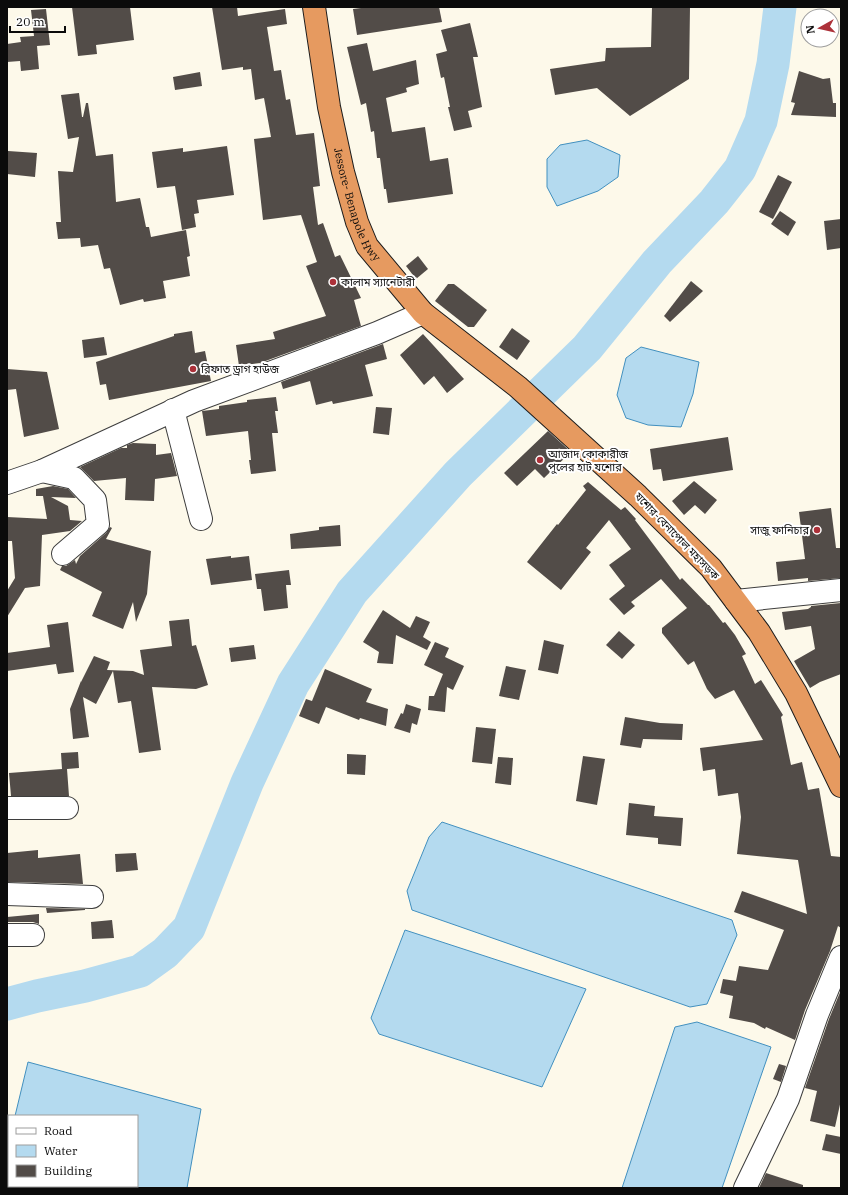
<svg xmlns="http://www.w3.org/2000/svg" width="848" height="1195" font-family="'IBM Plex Serif','Noto Sans Bengali',serif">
  <rect width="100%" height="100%" fill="#fdf9ea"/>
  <g fill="#b4daef" stroke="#4290bf">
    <path d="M 587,140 L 620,155 L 618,177 L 598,191 L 557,206 L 547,187 L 547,159 L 560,145 Z"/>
    <path d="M 641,347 L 699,362 L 693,394 L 681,427 L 648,425 L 626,418 L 617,395 L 626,358 Z"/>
    <path d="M 442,822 L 732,920 L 737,935 L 707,1004 L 690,1007 L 412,910 L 407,891 L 429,837 Z"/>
    <path d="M 405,930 L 586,989 L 542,1087 L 379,1034 L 371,1018 Z"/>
    <path d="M 697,1022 L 771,1047 L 722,1188 L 622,1188 L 675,1027 Z"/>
    <path d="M 28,1062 L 201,1109 L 187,1188 L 7,1188 L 7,1150 L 9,1141 L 9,1186 L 137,1186 L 137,1116 L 15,1116 Z"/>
  </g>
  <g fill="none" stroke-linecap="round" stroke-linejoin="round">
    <path stroke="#b4daef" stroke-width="33" d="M 7,1004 L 37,996 L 85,986 L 140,971 L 165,953 L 189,928 L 247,783 L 293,684 L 352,592 L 458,474 L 587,348 L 657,262 L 714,202 L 740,169 L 761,121 L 773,64 L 780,7"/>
  </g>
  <g fill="#524c48">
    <path d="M 72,7 L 130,7 L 134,40 L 96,45 L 97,54 L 78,56 Z"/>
    <path d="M 212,7 L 237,7 L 238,16 L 285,9 L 287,24 L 267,27 L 274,71 L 281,70 L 286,100 L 290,99 L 296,135 L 314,133 L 320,186 L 313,187 L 318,225 L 323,223 L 335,257 L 340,255 L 361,298 L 354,300 L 361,326 L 260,363 L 239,366 L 236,345 L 275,339 L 273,332 L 326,316 L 306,266 L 317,262 L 301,215 L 263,220 L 254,139 L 271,137 L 264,98 L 255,100 L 251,69 L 243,70 L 243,67 L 222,70 Z"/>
    <path d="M 369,7 L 439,7 L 442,22 L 357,35 L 353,9 Z"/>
    <path d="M 652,7 L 690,7 L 689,79 L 630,116 L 597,88 L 555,95 L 550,69 L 605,61 L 606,48 L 651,47 Z"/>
    <path d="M 46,9 L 50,45 L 37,46 L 39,69 L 21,71 L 20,61 L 7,62 L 7,44 L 21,42 L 20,37 L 34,36 L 31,10 Z"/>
    <path d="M 470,23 L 478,57 L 473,57 L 482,107 L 468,111 L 472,127 L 454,131 L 448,107 L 450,107 L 444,77 L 441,78 L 436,54 L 447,51 L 441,30 Z"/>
    <path d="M 367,43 L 373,71 L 416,60 L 419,84 L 406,88 L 407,92 L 386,98 L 392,132 L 425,127 L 430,161 L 448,158 L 453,194 L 388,203 L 386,189 L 384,189 L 380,158 L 377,158 L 374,131 L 371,132 L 366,103 L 361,105 L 347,47 Z"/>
    <path d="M 799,71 L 823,79 L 830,78 L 833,103 L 836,103 L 836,117 L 791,115 L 795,103 L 791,102 Z"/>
    <path d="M 200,72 L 202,86 L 175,90 L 173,77 Z"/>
    <path d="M 79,93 L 82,117 L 83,117 L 86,103 L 88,103 L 96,156 L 113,154 L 116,202 L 140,198 L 146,227 L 149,227 L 151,237 L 186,230 L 190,256 L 187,257 L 190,276 L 163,281 L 166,298 L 144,302 L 143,299 L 120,305 L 110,268 L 104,269 L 98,245 L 81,247 L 80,238 L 58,239 L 56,222 L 61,222 L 58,171 L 73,172 L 79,137 L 68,139 L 61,95 Z"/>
    <path d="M 227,146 L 234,195 L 197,200 L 199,213 L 194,214 L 196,227 L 182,230 L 175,186 L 157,188 L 152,152 L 183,148 L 183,152 Z"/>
    <path d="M 8,151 L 37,153 L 35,177 L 7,174 Z"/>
    <path d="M 778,175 L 792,182 L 773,219 L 759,212 Z"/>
    <path d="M 780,211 L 796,222 L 788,236 L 771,224 Z"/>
    <path d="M 841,219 L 841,248 L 827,250 L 824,221 Z"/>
    <path d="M 418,256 L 428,269 L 416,279 L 406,266 Z"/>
    <path d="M 691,281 L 703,291 L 670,322 L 664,316 Z"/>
    <path d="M 448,284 L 454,284 L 487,310 L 474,327 L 468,327 L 435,301 Z"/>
    <path d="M 512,328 L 530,341 L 517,360 L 499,347 Z"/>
    <path d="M 192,331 L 195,353 L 205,351 L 211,381 L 109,400 L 106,384 L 100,385 L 96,362 L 174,336 L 174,334 Z"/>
    <path d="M 423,334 L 464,379 L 447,393 L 434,376 L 424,385 L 400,355 Z"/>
    <path d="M 104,337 L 107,355 L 84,358 L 82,340 Z"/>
    <path d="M 383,344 L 387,359 L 365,365 L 373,396 L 333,404 L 332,401 L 316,405 L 310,381 L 283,389 L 281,382 Z"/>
    <path d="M 7,369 L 47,372 L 59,429 L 24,437 L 16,389 L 7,390 Z"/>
    <path d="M 276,397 L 278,411 L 275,411 L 278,433 L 272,433 L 276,471 L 251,474 L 249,460 L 251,460 L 248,431 L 206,436 L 202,411 L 219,409 L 219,406 L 247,402 L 247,400 Z"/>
    <path d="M 376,407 L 392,408 L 389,435 L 373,433 Z"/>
    <path d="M 548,431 L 571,452 L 544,478 L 535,469 L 517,486 L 504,473 Z"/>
    <path d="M 728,437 L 733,470 L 663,481 L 661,469 L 653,470 L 650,449 Z"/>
    <path d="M 133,443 L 156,444 L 156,455 L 171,453 L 177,476 L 155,479 L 154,501 L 125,500 L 126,478 L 94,481 L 80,467 L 121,448 L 127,448 L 127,445 Z"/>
    <path d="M 694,481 L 717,500 L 705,514 L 695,505 L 684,515 L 672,501 Z"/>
    <path d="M 588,482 L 621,510 L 625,507 L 636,519 L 635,520 L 680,580 L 682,578 L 708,605 L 709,605 L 723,623 L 725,622 L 735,635 L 746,654 L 742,656 L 755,684 L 761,680 L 783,715 L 781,717 L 791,765 L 802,762 L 808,790 L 819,788 L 831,856 L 841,857 L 841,928 L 838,926 L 830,951 L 805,1010 L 795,1040 L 766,1027 L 765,1029 L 754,1023 L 729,1018 L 733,996 L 720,993 L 723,979 L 736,981 L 739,966 L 768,970 L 784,930 L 734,912 L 742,891 L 807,914 L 798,860 L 737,854 L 741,817 L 738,793 L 718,796 L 715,769 L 703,771 L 700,748 L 763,740 L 734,690 L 715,699 L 707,689 L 694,661 L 688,665 L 662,633 L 662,628 L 687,608 L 661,579 L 631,602 L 635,606 L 624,615 L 609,599 L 625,586 L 609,565 L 631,549 L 609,520 L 586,548 L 591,552 L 561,590 L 527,562 L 557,524 L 558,525 L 586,490 L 583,486 Z"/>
    <path d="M 53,486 L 68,489 L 76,498 L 51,497 L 68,506 L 70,520 L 82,521 L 70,531 L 42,535 L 40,586 L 25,588 L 7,617 L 7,591 L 15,578 L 12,541 L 7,541 L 7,517 L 47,519 L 43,496 L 36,496 L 36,489 Z"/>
    <path d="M 831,508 L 836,548 L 841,548 L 841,578 L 808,581 L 808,578 L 778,581 L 776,562 L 805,559 L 799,512 Z"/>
    <path d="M 340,525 L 341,546 L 291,549 L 290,534 L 319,530 L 319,527 Z"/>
    <path d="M 110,527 L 112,528 L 106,539 L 151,551 L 147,594 L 136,622 L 133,602 L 123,629 L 92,616 L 102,592 L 60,570 L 62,566 L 66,566 L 75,560 L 76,564 L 80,556 L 106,533 Z"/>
    <path d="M 231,556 L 231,558 L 249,556 L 252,580 L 211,585 L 206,559 Z"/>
    <path d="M 289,570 L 291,585 L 286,585 L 288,608 L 264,611 L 261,589 L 257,589 L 255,574 Z"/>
    <path d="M 841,603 L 841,674 L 820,682 L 810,688 L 794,661 L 815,649 L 811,626 L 785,630 L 782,612 L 808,609 L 811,607 L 811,606 Z"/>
    <path d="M 383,610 L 410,628 L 416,616 L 430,622 L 423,637 L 431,642 L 427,650 L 396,635 L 393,664 L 377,663 L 379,652 L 363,642 Z"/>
    <path d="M 189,619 L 192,646 L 196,645 L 208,685 L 196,689 L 152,687 L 161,750 L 139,753 L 131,701 L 118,703 L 113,671 L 96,704 L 83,697 L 89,737 L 73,739 L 70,709 L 81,681 L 81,682 L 94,656 L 110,662 L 107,670 L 133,671 L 144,675 L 140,650 L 172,646 L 169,621 Z"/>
    <path d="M 68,622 L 74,672 L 58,674 L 56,664 L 7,671 L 7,653 L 50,647 L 47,625 Z"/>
    <path d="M 619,631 L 635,645 L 622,659 L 606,645 Z"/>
    <path d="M 544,640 L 564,645 L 558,674 L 538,670 Z"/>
    <path d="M 435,642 L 449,648 L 445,657 L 464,666 L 453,690 L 447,687 L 445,712 L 428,710 L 429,696 L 434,696 L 443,674 L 424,665 Z"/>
    <path d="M 254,645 L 256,659 L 231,662 L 229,648 Z"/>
    <path d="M 506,666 L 526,670 L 519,700 L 499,696 Z"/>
    <path d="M 325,669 L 372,689 L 366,702 L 388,709 L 386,726 L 360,718 L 359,720 L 326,707 L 319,724 L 299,716 L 306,699 L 312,701 Z"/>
    <path d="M 406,704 L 421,709 L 417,725 L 412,723 L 410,733 L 394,728 L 401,713 L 403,714 Z"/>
    <path d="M 625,717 L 660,723 L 683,724 L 682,740 L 643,739 L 641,748 L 620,745 Z"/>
    <path d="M 476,727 L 496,729 L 492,764 L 472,762 Z"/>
    <path d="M 78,752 L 79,768 L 67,769 L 69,796 L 11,796 L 9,773 L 62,769 L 61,753 Z"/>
    <path d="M 347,754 L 366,755 L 365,775 L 347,774 Z"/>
    <path d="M 583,756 L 605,759 L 597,805 L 576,801 Z"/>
    <path d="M 498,757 L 513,758 L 511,785 L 495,783 Z"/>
    <path d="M 629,803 L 655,806 L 654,816 L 683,818 L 681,846 L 658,844 L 658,838 L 626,835 Z"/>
    <path d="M 38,850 L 38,858 L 80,854 L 83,884 L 7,882 L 7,853 Z"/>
    <path d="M 136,853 L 138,870 L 116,872 L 115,854 Z"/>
    <path d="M 46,908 L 85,909 L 85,910 L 47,913 Z"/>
    <path d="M 39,914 L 39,924 L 33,922 L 7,922 L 7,917 Z"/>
    <path d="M 112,920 L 114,938 L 92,939 L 91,922 Z"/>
    <path d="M 841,990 L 841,1100 L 835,1127 L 810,1121 L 817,1091 L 805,1088 L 829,1019 Z"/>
    <path d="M 779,1064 L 786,1066 L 781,1082 L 773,1079 Z"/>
    <path d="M 826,1134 L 841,1137 L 841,1154 L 822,1150 Z"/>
    <path d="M 766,1173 L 803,1185 L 803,1188 L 759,1188 Z"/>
  </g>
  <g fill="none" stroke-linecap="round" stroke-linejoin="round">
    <defs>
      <g id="minor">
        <path d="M 173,410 L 201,519"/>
        <path d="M 42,471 L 74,478 L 95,500 L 98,524 L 63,554"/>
        <path d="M 7,483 L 42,471 L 194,401 L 377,333 L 423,313"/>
        <path d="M 736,601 L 841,590"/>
        <path d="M 7,808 L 67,808"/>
        <path d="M 7,894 L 92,897"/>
        <path d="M 7,935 L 33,935"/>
        <path d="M 745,1188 L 788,1099 L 817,1015 L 841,957"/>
      </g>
      <g id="highway">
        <path id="s1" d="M 314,7 L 329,107 L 343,172 L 357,222 L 367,246 L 423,313 L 518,387 L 638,496 L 711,568 L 759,632 L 796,693 L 841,786"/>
      </g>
    </defs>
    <use href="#minor" stroke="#3e3e3e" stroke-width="24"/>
    <use href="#highway" stroke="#1c1c1c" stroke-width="24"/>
    <use href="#minor" stroke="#fff" stroke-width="22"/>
    <use href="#highway" stroke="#e69a60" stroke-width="22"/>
  </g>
  <g fill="#ac3139" stroke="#fff" stroke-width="1.5">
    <circle cx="333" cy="282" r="4"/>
    <circle cx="193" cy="369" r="4"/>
    <circle cx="540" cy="460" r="4"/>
    <circle cx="817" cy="530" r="4"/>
  </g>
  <g text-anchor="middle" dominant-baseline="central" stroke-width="4" stroke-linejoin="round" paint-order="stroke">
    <g font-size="11" fill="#0b0b0b" stroke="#fff">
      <text stroke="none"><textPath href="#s1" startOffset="203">Jessore- Benapole Hwy</textPath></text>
      <text transform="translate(677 536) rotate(46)">যশোর-বেনাপোল মহাসড়ক</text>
    </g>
    <g font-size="11" fill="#0b0b0b" stroke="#fff" text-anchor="start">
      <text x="341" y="282">কালাম স্যানেটারী</text>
      <text x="201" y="369">রিফাত ড্রাগ হাউজ</text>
      <text x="548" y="454">আজাদ কোকারীজ<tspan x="548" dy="13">পুলের হাট যশোর</tspan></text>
      <text x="809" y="530" text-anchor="end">সাজু ফানিচার</text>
    </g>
  </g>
  <rect width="848" height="1195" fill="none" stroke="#0b0b0b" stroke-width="16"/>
  <rect x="8" y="1115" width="130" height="72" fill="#ffffff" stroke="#9d9d9d"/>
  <rect x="16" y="1128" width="20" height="6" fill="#ffffff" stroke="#9d9d9d"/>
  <text x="44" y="1135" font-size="12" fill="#0b0b0b">Road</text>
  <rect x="16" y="1145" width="20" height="12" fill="#b4daef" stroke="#9d9d9d"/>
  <text x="44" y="1155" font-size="12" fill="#0b0b0b">Water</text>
  <rect x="16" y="1165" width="20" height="12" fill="#524c48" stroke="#9d9d9d"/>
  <text x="44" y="1175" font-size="12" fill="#0b0b0b">Building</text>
  <g transform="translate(820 28) rotate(262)"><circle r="19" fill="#ffffff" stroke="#9d9d9d"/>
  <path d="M0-3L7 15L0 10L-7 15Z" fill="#ac3139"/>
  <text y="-6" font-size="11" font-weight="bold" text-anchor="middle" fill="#0b0b0b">N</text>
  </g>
  <path d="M10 26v6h55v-6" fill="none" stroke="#0b0b0b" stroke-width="2"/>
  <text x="16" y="26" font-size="12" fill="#0b0b0b" stroke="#ffffff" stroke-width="3" paint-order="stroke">20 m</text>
</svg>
